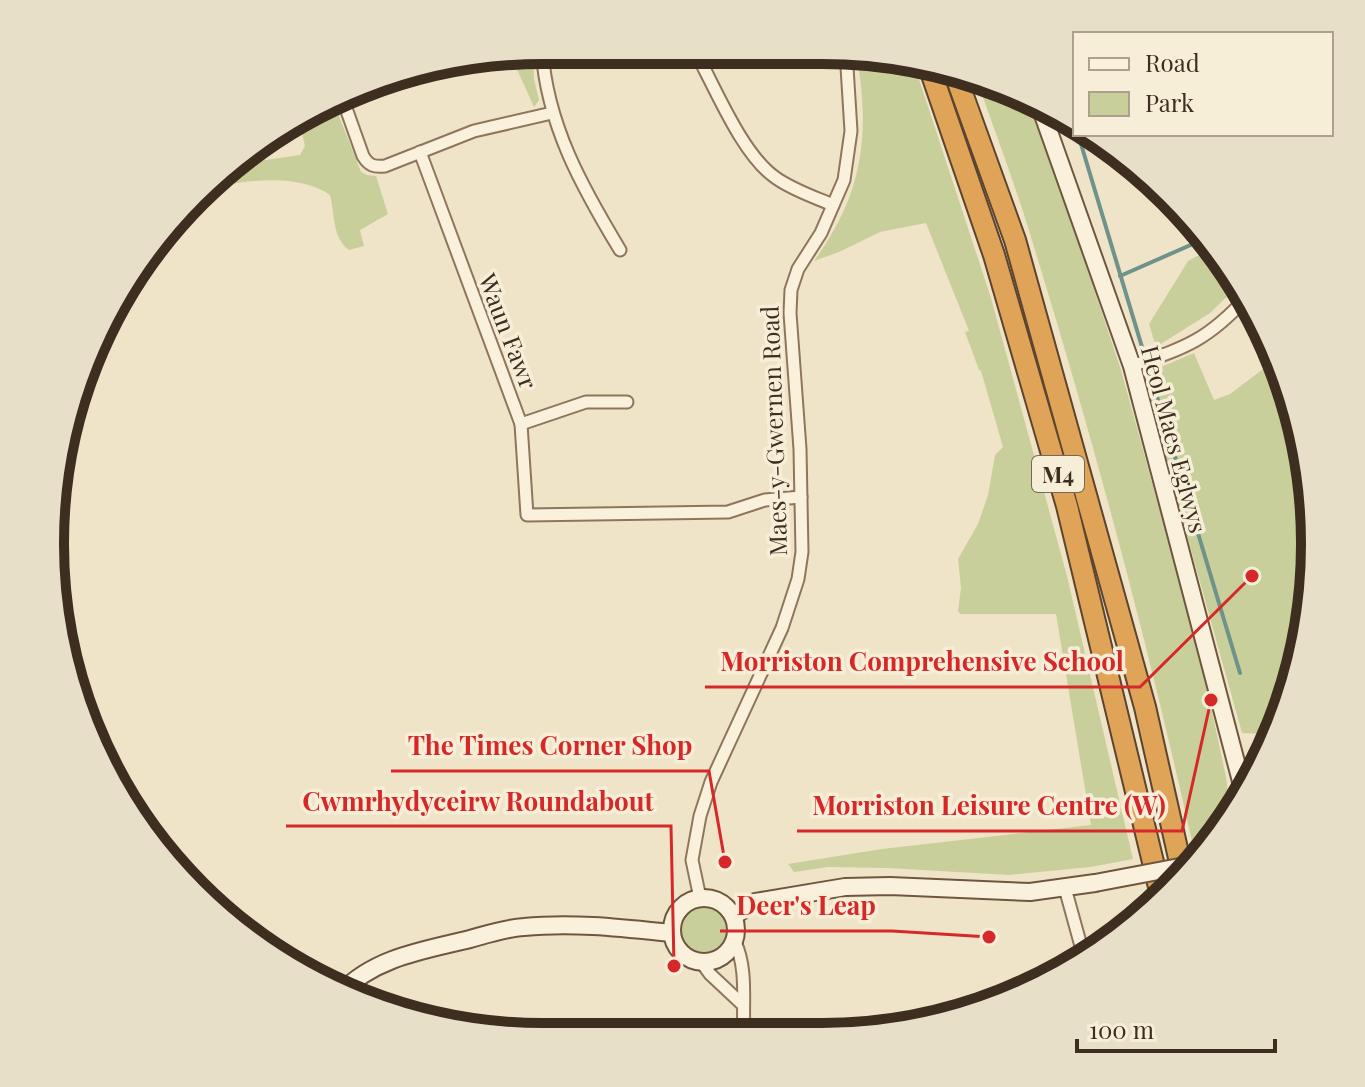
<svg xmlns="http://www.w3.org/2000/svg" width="1365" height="1087" font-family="'Playfair Display',serif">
  <rect width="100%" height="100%" fill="#f0e4c8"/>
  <g fill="#c9cf9b">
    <path d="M 533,52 L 534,79 L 539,100 L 534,107 L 510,54 Z"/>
    <path d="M 856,52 L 914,63 L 916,70 L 991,298 L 1067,576 L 1133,859 L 1091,867 L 1009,875 L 887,868 L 828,867 L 794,872 L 788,864 L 882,849 L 1091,825 L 1056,614 L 960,614 L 958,611 L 961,588 L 958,559 L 978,524 L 988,495 L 995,455 L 1003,447 L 981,371 L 979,370 L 965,332 L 969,331 L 926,223 L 880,232 L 839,252 L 814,261 C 863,194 871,134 856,52 Z"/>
    <path d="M 975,75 L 1033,106 L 1121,370 L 1201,660 L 1226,777 L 1229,801 L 1219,831 L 1193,846 C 1148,644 1095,445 1034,247 C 1017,189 995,132 975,75 Z"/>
    <path d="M 333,101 L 361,172 L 367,175 L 376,176 L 388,214 L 360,230 L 364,246 L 349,250 C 332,237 335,215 330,195 C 297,171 230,180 194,195 L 233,165 L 300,155 L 305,146 L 298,116 Z"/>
    <path d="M 1210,249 L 1239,285 L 1210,313 L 1156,347 L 1149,324 L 1188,261 Z"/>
    <path d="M 1194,353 L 1214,400 L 1230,394 L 1271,363 L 1311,480 L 1298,672 L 1267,734 L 1242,733 L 1148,395 L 1147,381 L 1154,370 Z"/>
    <circle cx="704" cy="929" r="23"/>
  </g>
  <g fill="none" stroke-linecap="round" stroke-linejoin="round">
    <g stroke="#6f938a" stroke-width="4">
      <path d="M 1078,134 L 1240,673"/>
      <path d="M 1120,276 L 1202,240"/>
    </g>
    <defs>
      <g id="street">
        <path d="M 542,50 C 547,125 582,187 620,250"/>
        <path d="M 695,51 C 715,87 742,155 776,178 C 793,190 814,197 833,205"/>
        <path d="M 342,97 L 363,156 C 369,166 374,167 385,166 L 474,131 L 552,113"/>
        <path d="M 420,152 L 521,424 L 586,402 L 627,402"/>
        <path d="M 1142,180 L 1149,175"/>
        <path d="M 1132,366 C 1187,347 1208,340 1248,296"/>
        <path d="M 521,424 L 527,515 L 728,512 L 765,500 L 801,497"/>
        <path d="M 1065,888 L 1084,957"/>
        <path d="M 700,898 L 692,860 L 700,816 L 711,782 L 782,628 L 798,579 L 802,552 L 800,449 L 790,313 L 791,290 L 798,269 L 821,233 L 844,180 L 851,131 L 846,51"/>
        <path d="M 735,942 C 748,970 742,1003 744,1034"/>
        <path d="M 702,963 L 710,974 L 742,1004"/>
      </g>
      <g id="secondary">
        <path d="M 1042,112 L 1132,366 L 1242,785"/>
        <circle cx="704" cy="930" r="32"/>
        <path d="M 734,916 L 755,902 L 845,887 L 890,886 L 1030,892 L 1095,883"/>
        <path d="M 342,992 C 375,957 426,950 470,939 C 488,934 506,928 524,927 C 573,922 623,928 671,933"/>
      </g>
      <g id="highway">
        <path d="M 929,66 L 994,255 L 1067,506 L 1160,891"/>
        <path d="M 954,71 L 1015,240 L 1145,707 L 1182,871"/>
      </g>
    </defs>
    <use href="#street" stroke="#8d765c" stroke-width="15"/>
    <use href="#secondary" stroke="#6f573f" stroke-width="20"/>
    <use href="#highway" stroke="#5b4430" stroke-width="24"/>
    <use href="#street" stroke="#faf1dc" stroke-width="11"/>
    <use href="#secondary" stroke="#faf1dc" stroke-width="16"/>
    <use href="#highway" stroke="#e0a458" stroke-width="20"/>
    <defs>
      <path id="secondary-bridge" d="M 1095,883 L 1190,865"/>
    </defs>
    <use href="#secondary-bridge" stroke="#6f573f" stroke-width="20" stroke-linecap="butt"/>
    <use href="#secondary-bridge" stroke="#faf1dc" stroke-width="16"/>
  </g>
  <g text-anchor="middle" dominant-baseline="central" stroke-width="7" stroke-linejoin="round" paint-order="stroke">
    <rect fill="#f7eed8" stroke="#756857" stroke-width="2" x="1032" y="456" width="52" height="36" rx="6"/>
    <g font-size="22" font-weight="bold" fill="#3d2e20">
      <text x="1058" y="474">M4</text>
    </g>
    <g font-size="24" fill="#3d2e20" stroke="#f7eed8">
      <text transform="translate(509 331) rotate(69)">Waun Fawr</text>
      <text transform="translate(773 431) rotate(-92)">Maes-y-Gwernen Road</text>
      <text transform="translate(1175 439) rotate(75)">Heol Maes Eglwys</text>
    </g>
  </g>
  <path d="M0 0H1365V1087H0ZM543 64H822A479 479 0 0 1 1301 543V544A479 479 0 0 1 822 1023H543A479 479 0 0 1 64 544V543A479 479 0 0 1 543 64Z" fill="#e8dfc9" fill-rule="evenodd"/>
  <path fill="none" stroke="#3d2e20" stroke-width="10" d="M543 64H822A479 479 0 0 1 1301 543V544A479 479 0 0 1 822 1023H543A479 479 0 0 1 64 544V543A479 479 0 0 1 543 64Z"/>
  <path fill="none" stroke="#d62828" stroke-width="3" d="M1252 576L1140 687H705M725 862L709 771H391M674 966L671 826H286M1211 700L1182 831H797M989 937L892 931H720"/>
  <g fill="#d62828" stroke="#f7eed8" stroke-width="3">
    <circle cx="1252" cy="576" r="8"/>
    <circle cx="725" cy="862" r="8"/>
    <circle cx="674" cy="966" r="8"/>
    <circle cx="1211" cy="700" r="8"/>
    <circle cx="989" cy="937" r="8"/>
  </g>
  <g font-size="26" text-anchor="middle" font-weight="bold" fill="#d62828" stroke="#f7eed8" stroke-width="7" stroke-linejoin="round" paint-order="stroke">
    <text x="922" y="671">Morriston Comprehensive School</text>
    <text x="550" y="755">The Times Corner Shop</text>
    <text x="478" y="811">Cwmrhydyceirw Roundabout</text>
    <text x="989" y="815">Morriston Leisure Centre (W)</text>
    <text x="806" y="915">Deer's Leap</text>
  </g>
  <rect x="1073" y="32" width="260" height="104" fill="#f7eed8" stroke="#ada18e" stroke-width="2"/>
  <rect x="1089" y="58" width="40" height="12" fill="#faf1dc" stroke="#ada18e" stroke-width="2"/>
  <text x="1145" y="72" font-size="24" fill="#3d2e20">Road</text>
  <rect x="1089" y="92" width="40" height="24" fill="#c9cf9b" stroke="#ada18e" stroke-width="2"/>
  <text x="1145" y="112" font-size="24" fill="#3d2e20">Park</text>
  <path d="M1077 1039v12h198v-12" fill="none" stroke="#3d2e20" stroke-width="4"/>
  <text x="1089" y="1039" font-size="24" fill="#3d2e20" stroke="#f7eed8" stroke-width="6" paint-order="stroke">100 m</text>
</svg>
